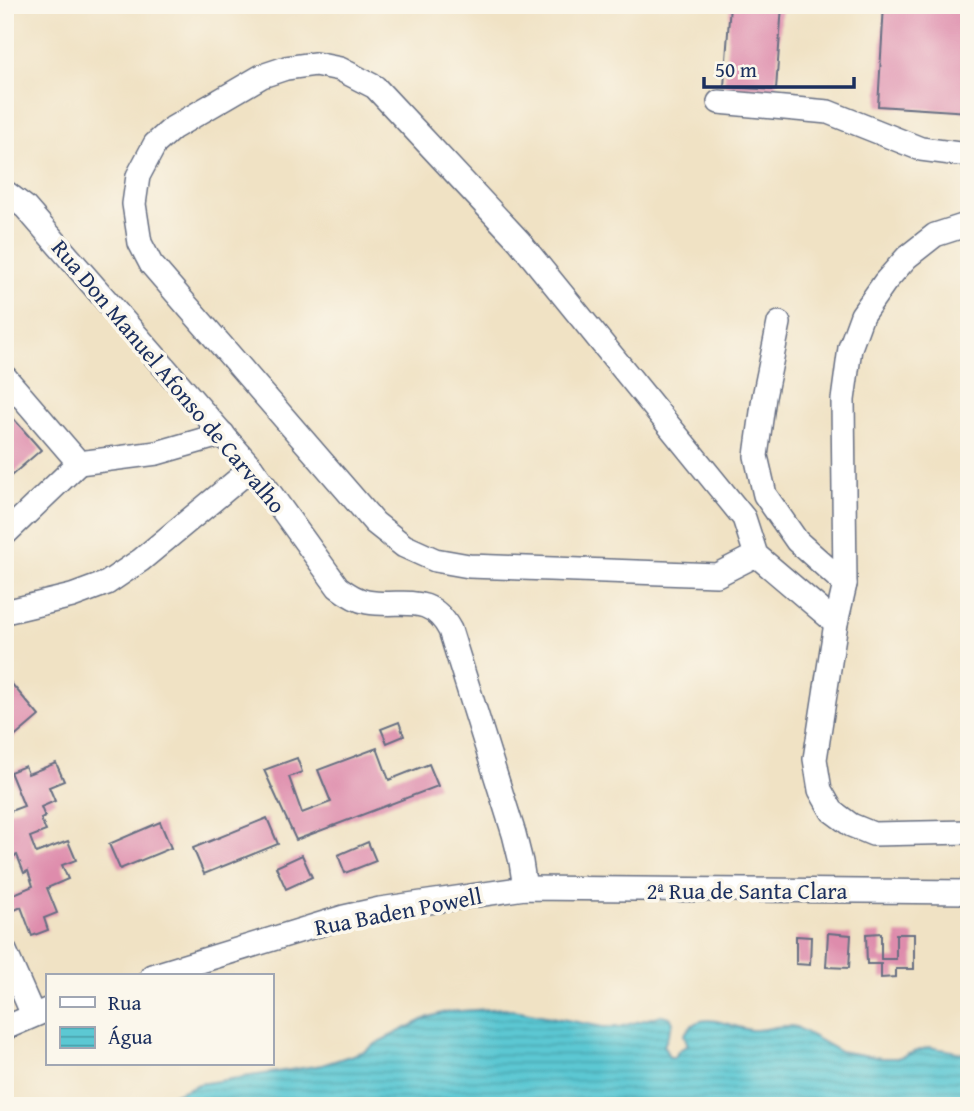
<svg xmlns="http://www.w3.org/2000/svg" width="974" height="1111" font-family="'Gentium Book Plus',serif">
  <defs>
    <pattern id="water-rules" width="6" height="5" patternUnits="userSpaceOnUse" patternTransform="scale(1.75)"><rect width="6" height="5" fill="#5cc8d3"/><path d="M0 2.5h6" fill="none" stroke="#4ba3ae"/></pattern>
  </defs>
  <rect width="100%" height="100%" fill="#fbf7ec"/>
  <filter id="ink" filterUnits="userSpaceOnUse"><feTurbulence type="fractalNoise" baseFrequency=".0143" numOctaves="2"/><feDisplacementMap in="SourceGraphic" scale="14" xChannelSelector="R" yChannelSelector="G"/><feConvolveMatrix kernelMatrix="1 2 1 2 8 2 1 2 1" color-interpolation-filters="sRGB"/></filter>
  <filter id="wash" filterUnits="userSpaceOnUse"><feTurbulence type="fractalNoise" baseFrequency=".00686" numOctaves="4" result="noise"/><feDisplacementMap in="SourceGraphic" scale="28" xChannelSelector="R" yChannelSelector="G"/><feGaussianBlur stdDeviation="1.57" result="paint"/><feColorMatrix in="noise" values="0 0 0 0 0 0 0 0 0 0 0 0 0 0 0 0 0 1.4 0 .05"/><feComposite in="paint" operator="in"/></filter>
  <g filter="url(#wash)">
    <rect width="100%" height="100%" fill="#f0e2c4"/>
    <path fill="url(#water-rules)" stroke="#3c7c98" stroke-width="2" d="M 504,1008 L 603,1027 L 619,1027 L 662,1015 L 670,1017 L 673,1022 L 664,1046 L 669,1057 L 675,1057 L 678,1051 L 688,1045 L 684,1035 C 689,1028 692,1023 701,1021 C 715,1017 736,1028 751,1030 C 766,1031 782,1023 796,1027 L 839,1051 L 881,1058 L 897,1058 L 929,1047 L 969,1054 L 969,1106 L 146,1106 L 199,1084 L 322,1065 L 365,1051 L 380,1041 L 429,1017 L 446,1012 Z"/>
    <g id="blocks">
      <g fill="#de8cac">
        <path d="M 730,5 L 782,5 L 776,90 L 724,87 Z"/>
        <path d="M 884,5 L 969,5 L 969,112 L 878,106 Z"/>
        <path d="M 5,409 L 41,450 L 5,481 Z"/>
        <path d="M 5,676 L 39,716 L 5,745 Z"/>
        <path d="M 399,722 L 404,736 L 387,743 L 381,729 Z"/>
        <path d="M 377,748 L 389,780 L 429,764 L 438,786 L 296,840 L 264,770 L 297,758 L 302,772 L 289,777 L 302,813 L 331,802 L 318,770 Z"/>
        <path d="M 56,763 L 64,781 L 49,787 L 55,801 L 41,807 L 45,817 L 41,819 L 46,831 L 30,837 L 36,853 L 68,841 L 76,860 L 62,865 L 68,879 L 47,888 L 57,913 L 44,918 L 48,930 L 32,936 L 21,907 L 13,911 L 7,897 L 33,886 L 28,871 L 24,873 L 17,855 L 5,860 L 5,837 L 9,835 L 7,831 L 5,831 L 5,813 L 24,806 L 10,772 L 25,766 L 28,774 Z"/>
        <path d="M 267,818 L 278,844 L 204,874 L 193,848 Z"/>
        <path d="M 160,822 L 171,848 L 120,869 L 109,844 Z"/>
        <path d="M 368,842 L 376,861 L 345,873 L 338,855 Z"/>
        <path d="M 302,855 L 312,877 L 286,889 L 276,867 Z"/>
        <path d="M 828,933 L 851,935 L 849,968 L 826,967 Z"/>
        <path d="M 881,933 L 881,959 L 896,959 L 896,934 L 914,934 L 914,969 L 896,969 L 896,977 L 881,978 L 881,964 L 867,964 L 866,934 Z"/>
        <path d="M 796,936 L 811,937 L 810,965 L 796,964 Z"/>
      </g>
    </g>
  </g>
  <g filter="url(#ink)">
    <use href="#blocks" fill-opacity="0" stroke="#666e82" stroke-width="2"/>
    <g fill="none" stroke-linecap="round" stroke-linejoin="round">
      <defs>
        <g id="minor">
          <path d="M 719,102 L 828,112 L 921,149 L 959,154 L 969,153"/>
          <path d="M 5,192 L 25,207 L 252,468 L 338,587 C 347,594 356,600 367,602 C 402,608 429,591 450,630 L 514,834 L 521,862 L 525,888"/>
          <path d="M 969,224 L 935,235 L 907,257 L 885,282 L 862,315 L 850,348 L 843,400 L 845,584 L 836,623 L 815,759 L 820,790 L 832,811 L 851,825 L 873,834 L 969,832"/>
          <path d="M 779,323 L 764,397 L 756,456 L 765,495 L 797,541 L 845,584"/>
          <path d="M 5,377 L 79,463 L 157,453 L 223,434"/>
          <path d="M 5,534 L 79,463"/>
          <path d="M 756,555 L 717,575 L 469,566 L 435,560 L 404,546 L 375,523 L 151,264 L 140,243 L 134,204 L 138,176 L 155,144 L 173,128 L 262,76 L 286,68 L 315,64 L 340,69 L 375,87 L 519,241 L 744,518 L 756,555 L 836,623"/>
          <path d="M 5,612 L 72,596 L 107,583 L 141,560 L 252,468"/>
          <path d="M 5,951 L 33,1015"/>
          <path d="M 152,976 L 344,917 L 380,909 L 525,888 L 969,892"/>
          <path d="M 5,1028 L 47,1010"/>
        </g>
      </defs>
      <use href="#minor" stroke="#666e82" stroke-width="26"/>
      <use href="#minor" stroke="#fff" stroke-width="23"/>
    </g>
  </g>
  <g text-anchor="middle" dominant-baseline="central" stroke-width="7" stroke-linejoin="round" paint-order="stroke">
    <g font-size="23" fill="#1b2f5e" stroke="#fbf7ec">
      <text transform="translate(169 376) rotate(50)">Rua Don Manuel Afonso de Carvalho</text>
      <text x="747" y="890">2ª Rua de Santa Clara</text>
      <text transform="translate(398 911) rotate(-11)">Rua Baden Powell</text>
    </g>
  </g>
  <rect width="974" height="1111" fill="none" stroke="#fbf7ec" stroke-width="28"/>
  <rect x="46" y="974" width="228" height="91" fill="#fbf7ec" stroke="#a1a7b3" stroke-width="2"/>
  <rect x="60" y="997" width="35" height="10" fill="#ffffff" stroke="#a1a7b3" stroke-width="2"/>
  <text x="108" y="1010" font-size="21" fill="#1b2f5e">Rua</text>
  <rect x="60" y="1027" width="35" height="21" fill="url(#water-rules)" stroke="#a1a7b3" stroke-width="2"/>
  <text x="108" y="1044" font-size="21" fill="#1b2f5e">Água</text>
  <path d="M704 77v10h150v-10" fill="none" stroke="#1b2f5e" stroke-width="3.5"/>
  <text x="715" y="77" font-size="21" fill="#1b2f5e" stroke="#fbf7ec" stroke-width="5" paint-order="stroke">50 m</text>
</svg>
